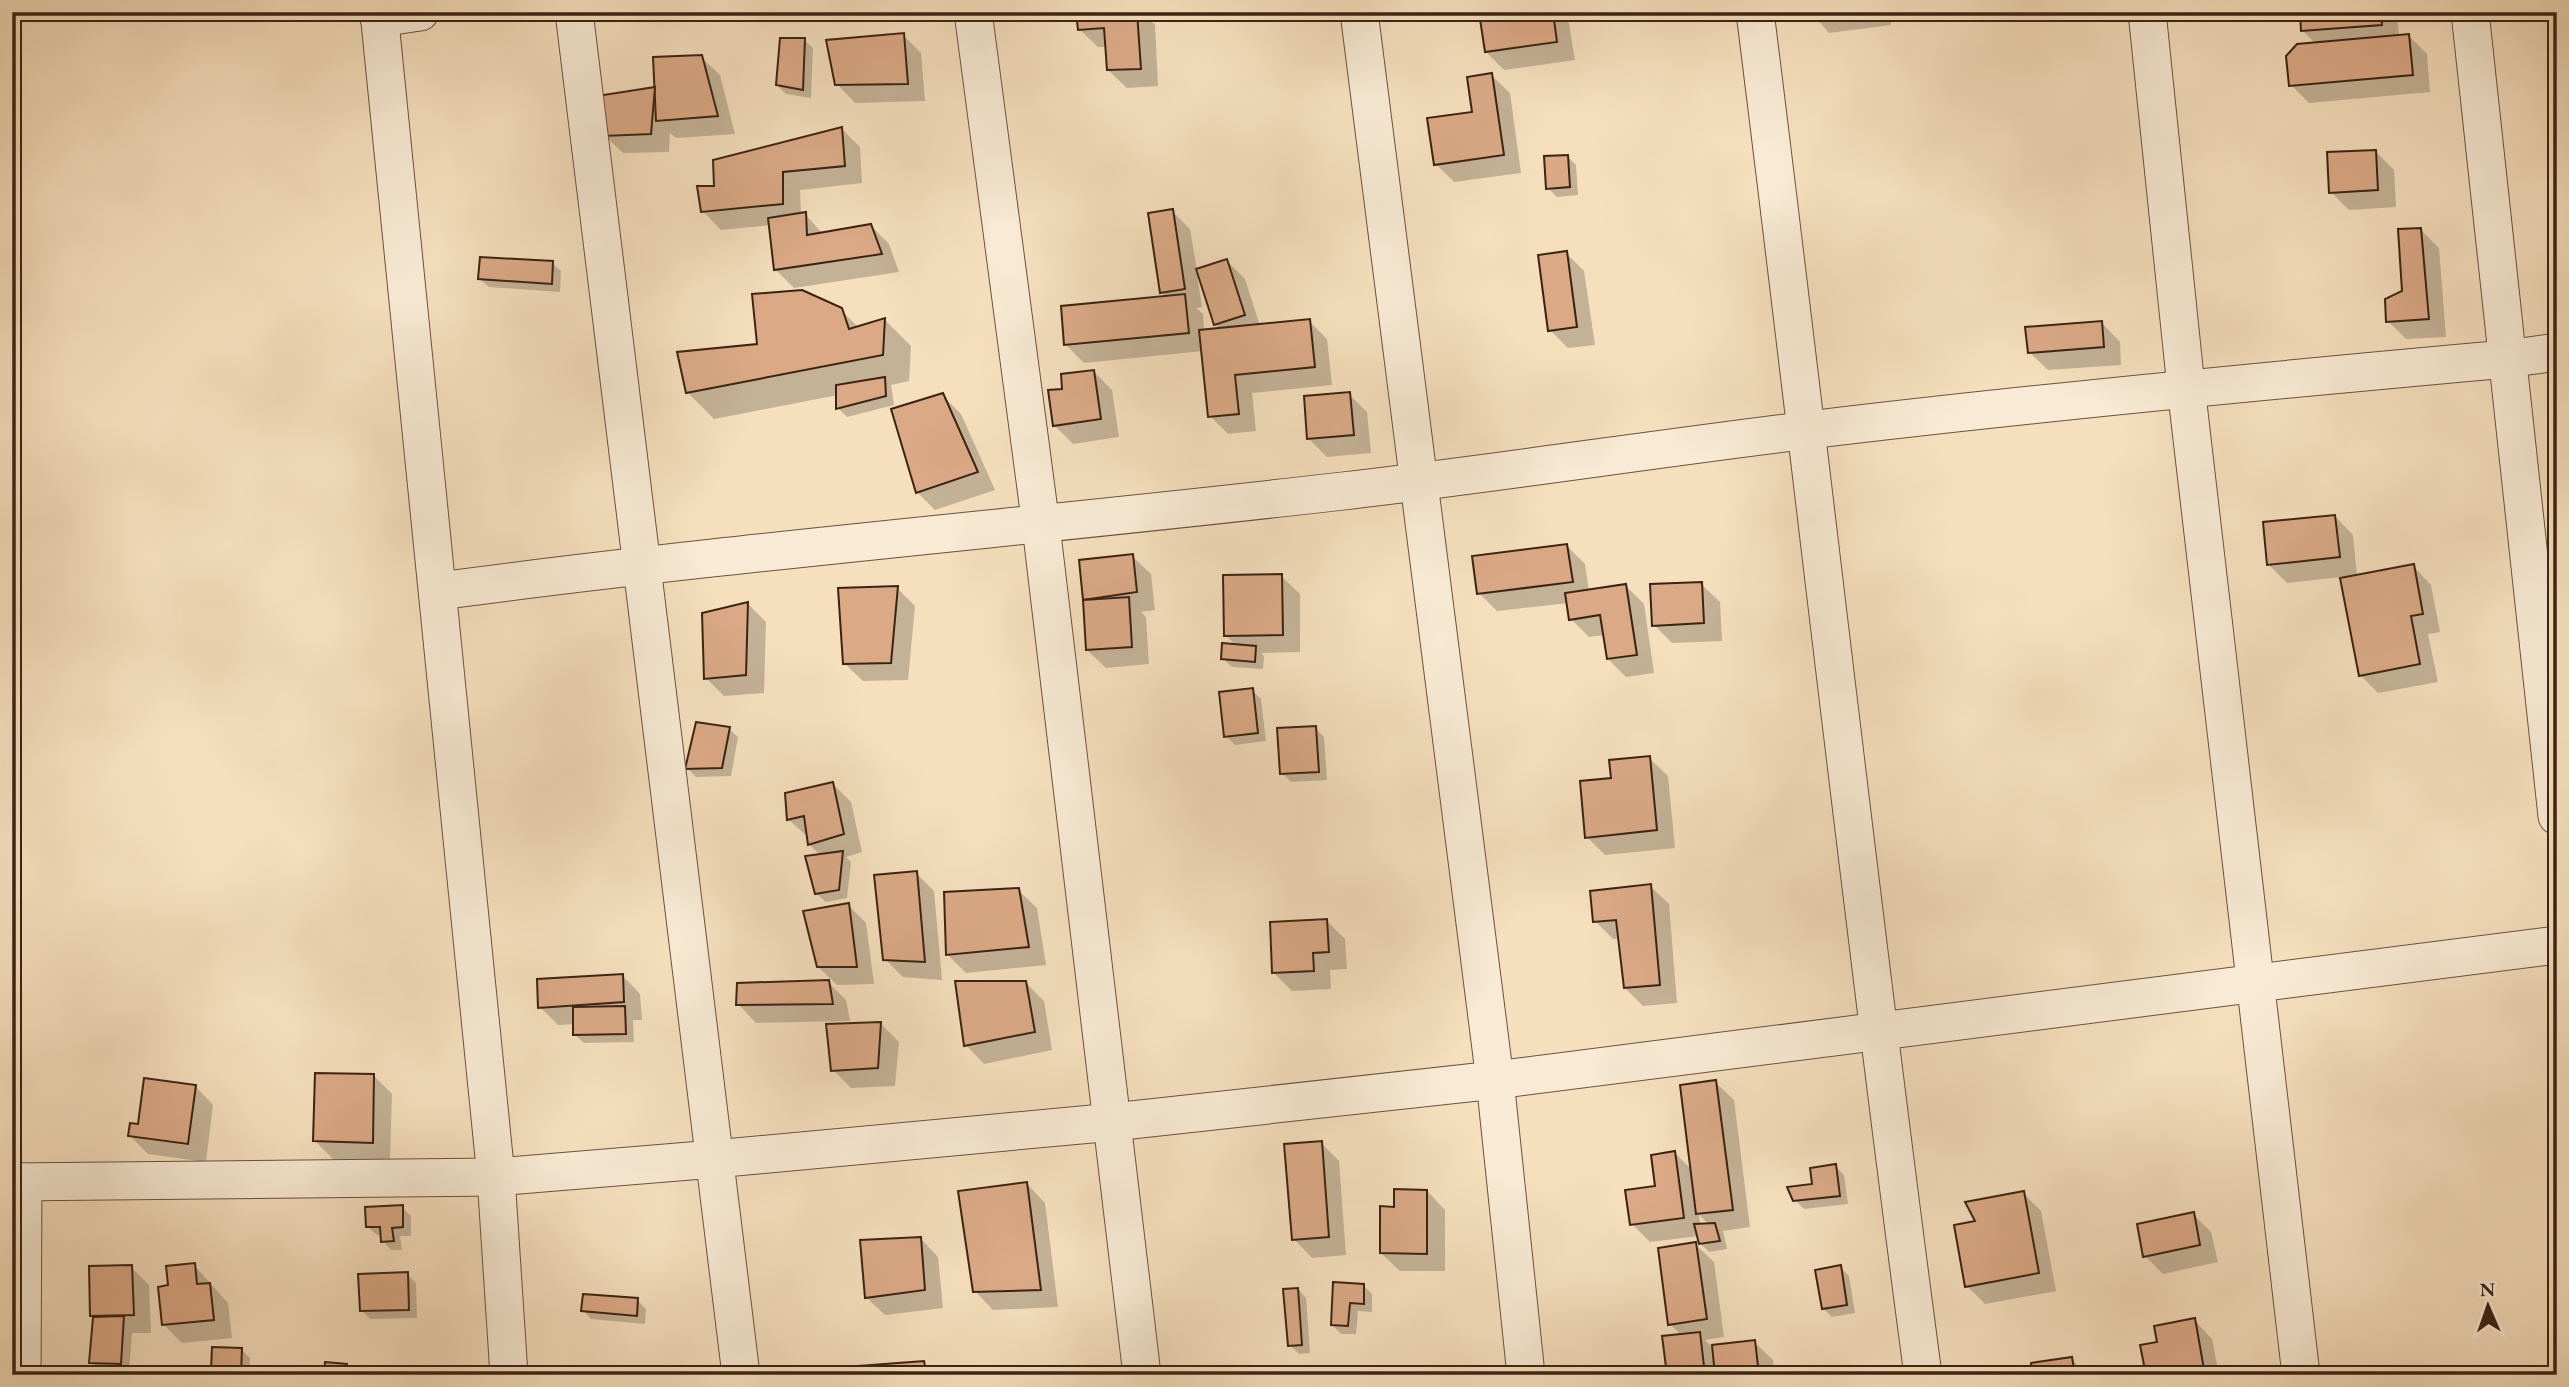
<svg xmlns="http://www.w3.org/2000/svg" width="2569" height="1387" font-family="'EB Garamond',serif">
  <rect width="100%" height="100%" fill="#f5dfbd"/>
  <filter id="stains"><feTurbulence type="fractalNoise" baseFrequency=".00286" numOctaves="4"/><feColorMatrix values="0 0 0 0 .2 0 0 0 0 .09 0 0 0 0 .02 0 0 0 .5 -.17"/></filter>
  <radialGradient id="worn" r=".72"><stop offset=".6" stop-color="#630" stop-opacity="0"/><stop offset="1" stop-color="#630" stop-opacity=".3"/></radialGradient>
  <g fill="#0003" fill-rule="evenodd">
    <path d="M 1078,12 L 1142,12 L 1155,25 L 1158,86 L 1127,88 L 1108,70 L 1107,47 L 1098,47 L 1079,29 Z"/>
    <path d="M 1530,12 L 1567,12 L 1575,60 L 1504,70 L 1486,52 Z"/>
    <path d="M 1811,12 L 1889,12 L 1891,25 L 1829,33 Z"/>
    <path d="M 2301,12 L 2397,12 L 2399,36 L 2409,36 L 2427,54 L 2430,92 L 2309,103 L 2291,85 L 2316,44 L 2302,30 Z"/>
    <path d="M 903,35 L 921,53 L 925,101 L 855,103 L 837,84 Z"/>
    <path d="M 804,40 L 813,48 L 811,98 L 786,94 L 777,85 Z"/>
    <path d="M 701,57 L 720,75 L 735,134 L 676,138 L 670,133 L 669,152 L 623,153 L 604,135 L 656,88 Z"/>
    <path d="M 1491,75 L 1510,93 L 1521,173 L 1454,182 L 1436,164 L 1474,113 Z"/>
    <path d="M 842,129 L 860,147 L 862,183 L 800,190 L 801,215 L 805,214 L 823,234 L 871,226 L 889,244 L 899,272 L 794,288 L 776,270 L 771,225 L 721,230 L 703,211 L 716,187 Z"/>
    <path d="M 2375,151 L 2394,170 L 2396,207 L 2349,210 L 2331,192 Z"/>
    <path d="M 1567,156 L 1576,165 L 1578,195 L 1557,197 L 1548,188 Z"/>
    <path d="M 1172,211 L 1190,229 L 1197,271 L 1227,261 L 1245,279 L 1260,326 L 1309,321 L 1327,339 L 1332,385 L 1252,393 L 1256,431 L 1228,434 L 1210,416 L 1203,351 L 1084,363 L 1066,345 L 1167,298 L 1162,292 ZM 1197,275 L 1215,324 L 1221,330 L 1204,331 L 1203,314 L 1196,308 L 1202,307 Z"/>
    <path d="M 2421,230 L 2439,248 L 2446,337 L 2406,339 L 2388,321 L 2404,292 Z"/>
    <path d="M 1566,253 L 1584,271 L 1595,345 L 1568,348 L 1550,330 Z"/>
    <path d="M 552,263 L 561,271 L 560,292 L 489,287 L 480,279 Z"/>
    <path d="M 841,310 L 859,328 L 885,320 L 911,346 L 909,381 L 891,385 L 894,405 L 847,417 L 838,408 L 838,395 L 714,419 L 687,392 L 759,345 Z"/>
    <path d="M 2102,323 L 2120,342 L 2121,365 L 2048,370 L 2029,352 Z"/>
    <path d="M 1094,372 L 1112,390 L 1119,437 L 1073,444 L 1055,426 L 1064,390 Z"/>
    <path d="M 1349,394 L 1367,412 L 1371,453 L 1327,457 L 1309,439 Z"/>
    <path d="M 942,395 L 961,414 L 995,490 L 935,510 L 917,492 Z"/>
    <path d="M 2335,516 L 2353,535 L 2357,577 L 2413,566 L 2431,585 L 2440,632 L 2428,634 L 2438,682 L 2378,693 L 2360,675 L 2342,577 L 2287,583 L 2269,565 Z"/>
    <path d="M 1567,546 L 1585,564 L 1589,591 L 1626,586 L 1644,604 L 1654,673 L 1626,677 L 1608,659 L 1605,635 L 1589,637 L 1571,619 L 1568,603 L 1497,611 L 1479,593 Z"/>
    <path d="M 1132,556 L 1151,574 L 1155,610 L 1141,612 L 1146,617 L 1149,664 L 1106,668 L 1087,650 L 1080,561 Z"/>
    <path d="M 1281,576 L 1300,594 L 1300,652 L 1261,653 L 1264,656 L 1263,669 L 1232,667 L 1223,659 L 1236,646 L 1226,635 Z"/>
    <path d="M 1701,584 L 1720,602 L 1722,641 L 1672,643 L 1654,625 Z"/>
    <path d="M 897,588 L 915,606 L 908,680 L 863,681 L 844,663 Z"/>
    <path d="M 748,604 L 766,622 L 764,693 L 724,696 L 706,678 Z"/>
    <path d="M 1252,690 L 1261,699 L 1266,741 L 1235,745 L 1226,736 Z"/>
    <path d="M 1315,728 L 1324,737 L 1327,780 L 1291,782 L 1282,773 Z"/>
    <path d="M 729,729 L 738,737 L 731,776 L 696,777 L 687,768 Z"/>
    <path d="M 1649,758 L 1668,776 L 1675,848 L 1605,855 L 1587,837 L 1613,780 Z"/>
    <path d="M 833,784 L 851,802 L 862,852 L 846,857 L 851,862 L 847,898 L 826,902 L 817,894 L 821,856 L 809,844 L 808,837 L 789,820 L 787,795 Z"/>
    <path d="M 916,873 L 934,891 L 942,980 L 903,977 L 885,959 Z"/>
    <path d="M 1650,886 L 1669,904 L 1677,1003 L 1643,1006 L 1625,988 L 1620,939 L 1613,939 L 1595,921 Z"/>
    <path d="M 1018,890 L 1037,908 L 1046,965 L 966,973 L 948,955 Z"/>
    <path d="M 848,905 L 866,923 L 874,984 L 837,985 L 818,967 Z"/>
    <path d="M 1327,921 L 1345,939 L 1347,969 L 1330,970 L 1331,989 L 1292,991 L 1274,973 Z"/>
    <path d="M 622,975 L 640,994 L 642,1020 L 633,1020 L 634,1042 L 584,1043 L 575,1035 L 575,1024 L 558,1025 L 540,1007 Z"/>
    <path d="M 828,982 L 846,1000 L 850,1021 L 756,1023 L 738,1004 Z"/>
    <path d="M 1026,983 L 1044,1001 L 1052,1050 L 984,1064 L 966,1045 Z"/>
    <path d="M 881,1024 L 899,1042 L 895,1086 L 851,1088 L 833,1070 Z"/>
    <path d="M 374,1076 L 392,1094 L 390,1160 L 333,1159 L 315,1141 Z"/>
    <path d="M 1715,1082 L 1734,1100 L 1750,1227 L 1723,1231 L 1727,1249 L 1709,1252 L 1700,1243 L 1699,1236 L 1650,1242 L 1632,1224 L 1657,1187 L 1675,1153 L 1693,1171 ZM 1699,1214 L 1709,1225 L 1700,1225 Z"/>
    <path d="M 195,1086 L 213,1105 L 206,1162 L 148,1154 L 130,1136 Z"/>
    <path d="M 1321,1143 L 1339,1161 L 1346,1255 L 1312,1258 L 1294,1239 Z"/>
    <path d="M 1835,1166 L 1844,1175 L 1848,1204 L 1804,1209 L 1795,1200 Z"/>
    <path d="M 1027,1184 L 1045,1203 L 1058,1307 L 993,1310 L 975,1291 Z"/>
    <path d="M 1427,1191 L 1445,1210 L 1445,1271 L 1400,1271 L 1381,1253 Z"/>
    <path d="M 2023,1193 L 2041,1211 L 2056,1291 L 1985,1304 L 1967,1286 L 1977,1222 Z"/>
    <path d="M 402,1207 L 411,1216 L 411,1236 L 400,1236 L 402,1250 L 391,1250 L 383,1241 L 382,1235 L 377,1235 L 368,1227 Z"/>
    <path d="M 2193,1214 L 2211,1232 L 2218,1262 L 2163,1274 L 2145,1256 Z"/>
    <path d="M 920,1238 L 938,1257 L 943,1308 L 885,1315 L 866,1297 Z"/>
    <path d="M 1695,1244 L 1714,1262 L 1724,1337 L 1705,1340 L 1712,1347 L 1754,1342 L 1773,1360 L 1774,1375 L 1669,1375 L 1682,1336 L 1670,1324 Z"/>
    <path d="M 194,1265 L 228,1303 L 232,1338 L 182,1343 L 163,1324 L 170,1287 Z"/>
    <path d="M 131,1267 L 149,1285 L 151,1333 L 132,1333 L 129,1372 L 100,1371 L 91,1362 L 95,1318 L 92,1315 Z"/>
    <path d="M 1840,1267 L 1849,1276 L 1855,1313 L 1832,1317 L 1823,1308 Z"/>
    <path d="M 407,1274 L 416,1283 L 417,1318 L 370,1319 L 361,1310 Z"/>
    <path d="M 1364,1286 L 1372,1294 L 1372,1312 L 1358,1311 L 1356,1334 L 1341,1334 L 1332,1325 Z"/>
    <path d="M 1298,1289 L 1306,1298 L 1310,1353 L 1299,1354 L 1290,1345 Z"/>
    <path d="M 637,1300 L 646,1309 L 645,1324 L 591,1319 L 583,1310 Z"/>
    <path d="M 2194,1320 L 2212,1339 L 2219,1375 L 2148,1375 L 2159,1344 Z"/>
    <path d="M 241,1349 L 250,1358 L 250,1375 L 219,1375 L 213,1369 Z"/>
    <path d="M 2071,1359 L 2087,1375 L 2034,1375 Z"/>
    <path d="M 923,1363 L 935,1375 L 846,1375 Z"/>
    <path d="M 346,1366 L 355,1375 L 326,1375 Z"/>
  </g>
  <g fill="#dba986" stroke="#3b2313" stroke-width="2">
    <path d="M 1076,12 L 1137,12 L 1141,69 L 1107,70 L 1104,28 L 1078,30 Z"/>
    <path d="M 1527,12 L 1553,12 L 1557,42 L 1485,52 L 1480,19 Z"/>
    <path d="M 2300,12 L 2381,12 L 2382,25 L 2301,31 Z"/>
    <path d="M 904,33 L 908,84 L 835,85 L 826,40 Z"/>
    <path d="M 2409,34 L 2413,75 L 2289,86 L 2286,56 L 2297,44 Z"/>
    <path d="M 780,38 L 805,38 L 803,90 L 776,85 Z"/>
    <path d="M 702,55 L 718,116 L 656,121 L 653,57 Z"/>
    <path d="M 1492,73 L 1504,155 L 1434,165 L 1427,118 L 1472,112 L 1467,77 Z"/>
    <path d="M 655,87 L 651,134 L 603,136 L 597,96 Z"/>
    <path d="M 842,127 L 845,166 L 783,172 L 783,204 L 701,212 L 697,186 L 714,186 L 713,160 Z"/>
    <path d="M 2376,150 L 2378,190 L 2329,193 L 2327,152 Z"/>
    <path d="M 1568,155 L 1570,187 L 1546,189 L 1544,156 Z"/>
    <path d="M 1173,209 L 1185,289 L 1160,293 L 1148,213 Z"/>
    <path d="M 806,212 L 807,235 L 871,224 L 882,254 L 774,270 L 768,218 Z"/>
    <path d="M 2421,228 L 2429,319 L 2386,322 L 2385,299 L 2402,291 L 2398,229 Z"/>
    <path d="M 1567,251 L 1577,327 L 1548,331 L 1538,255 Z"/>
    <path d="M 480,257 L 553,261 L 552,284 L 478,279 Z"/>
    <path d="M 1227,259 L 1245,315 L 1214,325 L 1196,269 Z"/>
    <path d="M 802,290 L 842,308 L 849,329 L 885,318 L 883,355 L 686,393 L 677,352 L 757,344 L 752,294 Z"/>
    <path d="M 1185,294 L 1189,333 L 1064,345 L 1061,306 Z"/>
    <path d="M 1310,319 L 1315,367 L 1235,375 L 1239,414 L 1208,417 L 1199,330 Z"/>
    <path d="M 2102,321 L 2104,347 L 2028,353 L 2025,327 Z"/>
    <path d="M 1094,370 L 1101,419 L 1053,426 L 1048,390 L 1062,389 L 1061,374 Z"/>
    <path d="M 885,377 L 886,396 L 836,409 L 836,385 Z"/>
    <path d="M 1350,392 L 1354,435 L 1307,439 L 1304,396 Z"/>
    <path d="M 943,393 L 978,472 L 916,493 L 891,409 Z"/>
    <path d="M 2335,515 L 2340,557 L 2267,565 L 2263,522 Z"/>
    <path d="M 1567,544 L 1573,582 L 1477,594 L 1472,556 Z"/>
    <path d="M 1133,554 L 1137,592 L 1083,600 L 1079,560 Z"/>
    <path d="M 2414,564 L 2423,614 L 2411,616 L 2420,664 L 2359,676 L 2340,578 Z"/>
    <path d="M 1282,574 L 1283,635 L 1224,636 L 1223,575 Z"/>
    <path d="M 1702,582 L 1704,623 L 1652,626 L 1650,584 Z"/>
    <path d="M 1626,584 L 1637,655 L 1607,659 L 1600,615 L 1569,620 L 1565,593 Z"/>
    <path d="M 898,586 L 891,663 L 843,664 L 838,588 Z"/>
    <path d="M 1129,597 L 1132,647 L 1086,650 L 1083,600 Z"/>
    <path d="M 748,602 L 746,675 L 704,679 L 702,613 Z"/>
    <path d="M 1222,643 L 1256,646 L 1255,662 L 1221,659 Z"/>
    <path d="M 1253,688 L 1258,733 L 1224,737 L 1219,692 Z"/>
    <path d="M 696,722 L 730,727 L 722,768 L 685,769 Z"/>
    <path d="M 1316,726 L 1319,772 L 1280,774 L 1277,728 Z"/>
    <path d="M 1650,756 L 1657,830 L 1585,838 L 1580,781 L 1611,778 L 1609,760 Z"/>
    <path d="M 833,782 L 844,834 L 808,845 L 804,816 L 787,820 L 785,793 Z"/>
    <path d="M 843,851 L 839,890 L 815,894 L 805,856 Z"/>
    <path d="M 917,871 L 925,962 L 883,960 L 874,875 Z"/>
    <path d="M 1651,884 L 1660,985 L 1624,988 L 1616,920 L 1593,922 L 1590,891 Z"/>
    <path d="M 1019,888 L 1029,947 L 946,955 L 944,892 Z"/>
    <path d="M 849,903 L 857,967 L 817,967 L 803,911 Z"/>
    <path d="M 1327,919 L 1329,952 L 1313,953 L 1314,971 L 1272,973 L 1270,922 Z"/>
    <path d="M 623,974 L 624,1002 L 538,1008 L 537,979 Z"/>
    <path d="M 829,980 L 833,1004 L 736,1005 L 737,983 Z"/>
    <path d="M 955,981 L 1026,981 L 1035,1032 L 964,1046 Z"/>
    <path d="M 625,1006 L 626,1034 L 573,1035 L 573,1007 Z"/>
    <path d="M 881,1022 L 878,1068 L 831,1071 L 826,1024 Z"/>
    <path d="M 315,1073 L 374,1074 L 373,1143 L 313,1141 Z"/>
    <path d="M 144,1078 L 196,1085 L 188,1144 L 128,1136 L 130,1123 L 138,1124 Z"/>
    <path d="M 1716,1080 L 1733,1210 L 1696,1214 L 1680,1085 Z"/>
    <path d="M 1322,1141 L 1329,1237 L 1292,1240 L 1284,1144 Z"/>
    <path d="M 1675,1151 L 1684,1218 L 1630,1225 L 1625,1190 L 1655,1186 L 1651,1155 Z"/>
    <path d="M 1836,1164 L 1840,1196 L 1793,1201 L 1787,1187 L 1812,1184 L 1810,1168 Z"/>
    <path d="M 1027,1182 L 1041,1290 L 973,1292 L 958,1191 Z"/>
    <path d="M 1394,1189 L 1427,1190 L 1427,1254 L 1380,1253 L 1380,1206 L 1394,1207 Z"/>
    <path d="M 2024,1191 L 2039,1273 L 1965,1287 L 1954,1225 L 1975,1221 L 1965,1202 Z"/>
    <path d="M 403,1205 L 403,1227 L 392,1228 L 394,1241 L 381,1242 L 380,1227 L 366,1227 L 365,1207 Z"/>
    <path d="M 2194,1212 L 2200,1245 L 2143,1257 L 2137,1224 Z"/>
    <path d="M 1715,1223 L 1720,1241 L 1699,1244 L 1694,1224 Z"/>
    <path d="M 921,1237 L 925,1290 L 865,1298 L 860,1240 Z"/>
    <path d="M 1696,1242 L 1707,1319 L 1668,1325 L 1658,1248 Z"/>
    <path d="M 195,1263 L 197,1284 L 210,1283 L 214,1320 L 162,1325 L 158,1287 L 168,1285 L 166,1266 Z"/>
    <path d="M 132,1265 L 134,1315 L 90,1316 L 89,1266 Z"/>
    <path d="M 1841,1265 L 1847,1305 L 1822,1309 L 1815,1270 Z"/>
    <path d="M 408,1272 L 409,1310 L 360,1311 L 358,1274 Z"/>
    <path d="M 1333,1282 L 1364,1284 L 1364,1304 L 1350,1303 L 1348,1326 L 1331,1325 Z"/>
    <path d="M 1298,1288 L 1302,1345 L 1288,1346 L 1283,1289 Z"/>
    <path d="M 583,1294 L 638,1298 L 637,1316 L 581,1311 Z"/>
    <path d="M 124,1316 L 121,1364 L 89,1363 L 93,1317 Z"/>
    <path d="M 2195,1318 L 2205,1375 L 2146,1375 L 2140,1345 L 2157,1342 L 2154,1326 Z"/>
    <path d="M 1700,1332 L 1705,1375 L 1667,1375 L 1662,1336 Z"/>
    <path d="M 1755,1340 L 1759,1375 L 1715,1375 L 1712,1345 Z"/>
    <path d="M 212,1347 L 242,1348 L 241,1375 L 226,1375 L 226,1369 L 211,1369 Z"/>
    <path d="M 2072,1357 L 2075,1375 L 2032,1375 L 2031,1363 Z"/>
    <path d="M 924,1361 L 927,1375 L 845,1375 L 845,1367 Z"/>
    <path d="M 325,1362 L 347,1364 L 346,1375 L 324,1375 Z"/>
  </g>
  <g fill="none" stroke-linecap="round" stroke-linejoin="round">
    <defs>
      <g id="street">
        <path d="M 379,12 L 496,1177 L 509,1375"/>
        <path d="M 574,12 L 741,1375"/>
        <path d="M 973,12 L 1041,526 L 1142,1375"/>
        <path d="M 1359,12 L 1495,1080 L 1526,1375"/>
        <path d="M 1755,12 C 1812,466 1862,921 1923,1375"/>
        <path d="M 2147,12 L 2186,387 L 2301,1375"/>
        <path d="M 2470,12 L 2557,816"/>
        <path d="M 379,18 L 420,12"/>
        <path d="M 439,591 C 739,551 1041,526 1343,491 C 1498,473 1653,449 1809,430 C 2041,402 2273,380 2506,359 L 2557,352"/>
        <path d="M 12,1182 L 496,1177 L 714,1159 L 1113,1122 L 1495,1080 L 2557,945"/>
        <path d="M 22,1375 L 23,1182"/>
      </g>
    </defs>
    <use href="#street" stroke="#6a523e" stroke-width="39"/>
    <use href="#street" stroke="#f8ead4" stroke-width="37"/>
  </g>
  <rect width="2569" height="1387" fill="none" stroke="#f5dfbd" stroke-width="42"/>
  <rect x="14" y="14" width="2541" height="1359" fill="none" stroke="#3b2313" stroke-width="3.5"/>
  <rect x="21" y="21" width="2527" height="1345" fill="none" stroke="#3b2313" stroke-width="2"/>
  <g transform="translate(2488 1306) rotate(358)" stroke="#f8ead4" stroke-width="5" paint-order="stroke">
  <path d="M0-5L12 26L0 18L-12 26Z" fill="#3b2313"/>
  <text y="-10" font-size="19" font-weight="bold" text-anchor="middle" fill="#3b2313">N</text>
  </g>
  <rect width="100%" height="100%" filter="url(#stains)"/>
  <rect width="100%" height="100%" fill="url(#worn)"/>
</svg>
